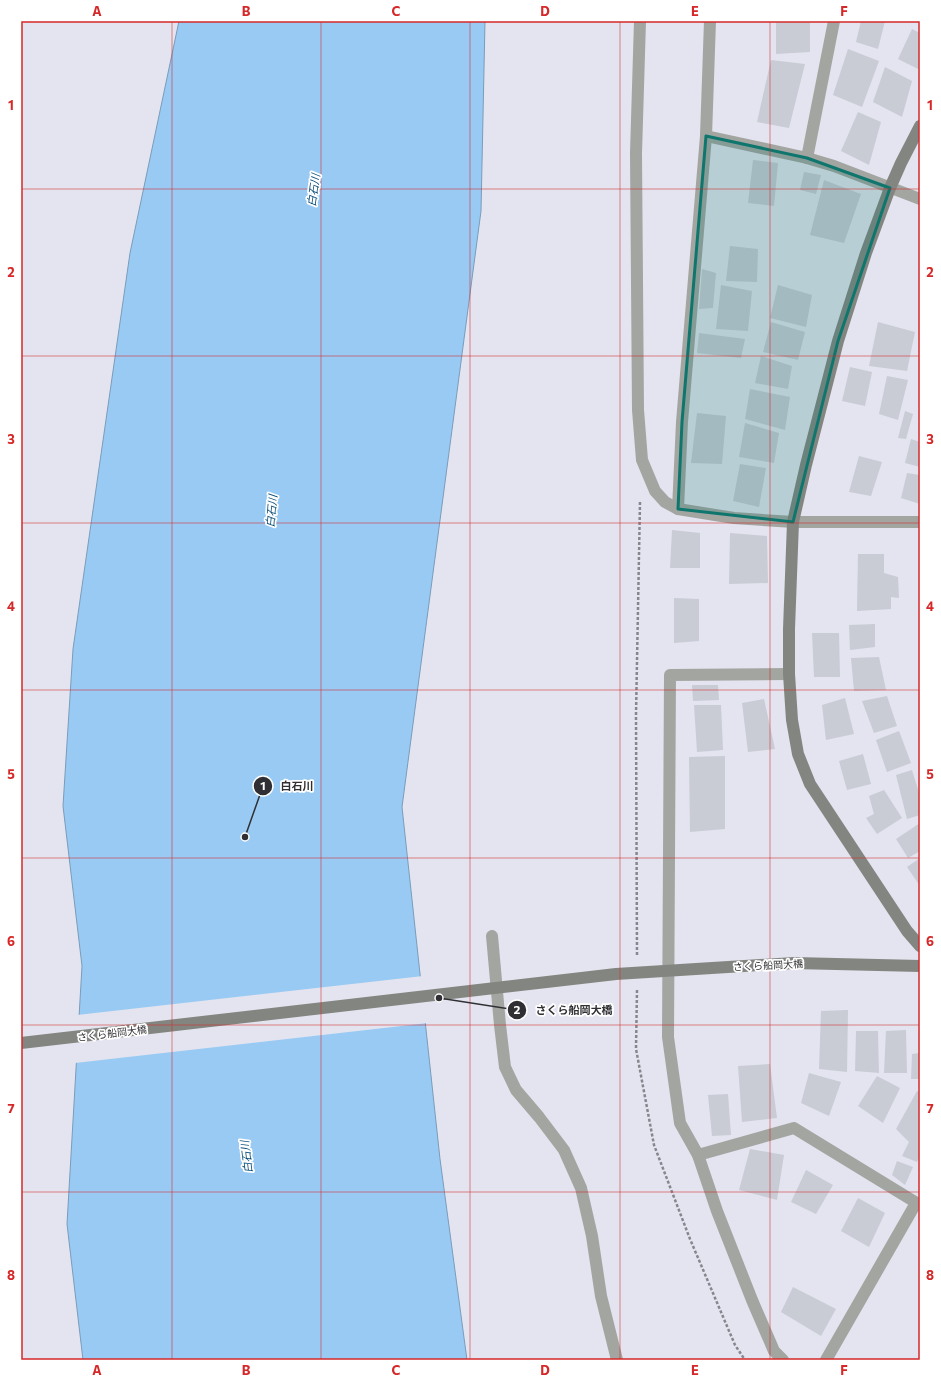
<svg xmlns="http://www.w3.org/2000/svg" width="941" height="1381" font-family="Commissioner,'Noto Sans JP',sans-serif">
  <rect width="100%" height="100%" fill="#e3e4ef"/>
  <path fill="#99caf3" stroke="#7a9cba" d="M 179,21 L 485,21 L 481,211 L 402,807 L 440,1159 L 467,1360 L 83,1360 L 67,1224 L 82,966 L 63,806 L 73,649 L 130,253 Z"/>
  <path fill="#e3e4ef" d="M 423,976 L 428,1023 L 75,1063 L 77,1015 Z"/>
  <g fill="#c9cbd5">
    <path d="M 776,21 L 810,21 L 810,52 L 776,54 Z"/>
    <path d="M 861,21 L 885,21 L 878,49 L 856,42 Z"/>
    <path d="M 912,29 L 920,33 L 920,70 L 898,59 Z"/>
    <path d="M 848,49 L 879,61 L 862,107 L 833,95 Z"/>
    <path d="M 771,60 L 805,64 L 789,128 L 757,122 Z"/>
    <path d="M 885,67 L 912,81 L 902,117 L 873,102 Z"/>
    <path d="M 858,112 L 881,122 L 869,165 L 841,151 Z"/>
    <path d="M 753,160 L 778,163 L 774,206 L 748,203 Z"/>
    <path d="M 804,172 L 821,175 L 816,194 L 800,190 Z"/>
    <path d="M 824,180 L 861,194 L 844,243 L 810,235 Z"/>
    <path d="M 730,246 L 758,249 L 757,282 L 726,281 Z"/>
    <path d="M 702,269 L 716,273 L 713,308 L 699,309 Z"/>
    <path d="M 721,285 L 752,291 L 748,331 L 716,329 Z"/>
    <path d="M 778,285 L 812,295 L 806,327 L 770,318 Z"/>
    <path d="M 771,322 L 805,332 L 798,360 L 763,352 Z"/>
    <path d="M 878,322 L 915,332 L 907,371 L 869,366 Z"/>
    <path d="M 699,333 L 745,339 L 741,358 L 697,353 Z"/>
    <path d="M 761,356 L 792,366 L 788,389 L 755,383 Z"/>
    <path d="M 850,367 L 872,372 L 865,406 L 842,401 Z"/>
    <path d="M 887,376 L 908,380 L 898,420 L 879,414 Z"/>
    <path d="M 750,389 L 790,397 L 785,430 L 745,419 Z"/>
    <path d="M 905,411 L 913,414 L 906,439 L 898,438 Z"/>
    <path d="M 697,413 L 726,416 L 722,464 L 691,463 Z"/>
    <path d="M 745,423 L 779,433 L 774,463 L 739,457 Z"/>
    <path d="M 911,439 L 920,442 L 920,467 L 905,463 Z"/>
    <path d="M 859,456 L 882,462 L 871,496 L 849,492 Z"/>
    <path d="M 740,464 L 766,468 L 759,507 L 733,501 Z"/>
    <path d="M 907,473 L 920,475 L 920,504 L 901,498 Z"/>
    <path d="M 672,530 L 700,533 L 700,568 L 670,568 Z"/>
    <path d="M 730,533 L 767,536 L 768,583 L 729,584 Z"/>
    <path d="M 858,554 L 884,554 L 884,573 L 898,577 L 899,598 L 891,597 L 891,609 L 857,611 Z"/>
    <path d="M 674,598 L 699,599 L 699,641 L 674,643 Z"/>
    <path d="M 875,624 L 875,647 L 850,650 L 849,625 Z"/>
    <path d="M 812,633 L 839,633 L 840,677 L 814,677 Z"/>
    <path d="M 879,657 L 886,690 L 854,691 L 851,658 Z"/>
    <path d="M 692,685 L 718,685 L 719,700 L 693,701 Z"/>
    <path d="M 887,696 L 897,726 L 874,733 L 862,701 Z"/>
    <path d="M 845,698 L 854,734 L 826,740 L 822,705 Z"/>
    <path d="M 764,699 L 775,749 L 748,752 L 742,703 Z"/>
    <path d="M 694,705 L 721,705 L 723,750 L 697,752 Z"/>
    <path d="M 899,731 L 911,763 L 887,772 L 876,740 Z"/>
    <path d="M 863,754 L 871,784 L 847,790 L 839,761 Z"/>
    <path d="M 725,756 L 725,829 L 690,832 L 689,757 Z"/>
    <path d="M 912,770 L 920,796 L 920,815 L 907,819 L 896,775 Z"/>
    <path d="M 884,790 L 902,818 L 877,834 L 866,818 L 874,814 L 869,796 Z"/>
    <path d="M 920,823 L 920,851 L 908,858 L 896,839 Z"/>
    <path d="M 920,858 L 920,886 L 907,867 Z"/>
    <path d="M 848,1010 L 847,1072 L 819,1069 L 821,1011 Z"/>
    <path d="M 906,1030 L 907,1073 L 884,1073 L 886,1031 Z"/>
    <path d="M 856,1031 L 878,1031 L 879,1073 L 855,1071 Z"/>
    <path d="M 920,1053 L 920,1079 L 911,1079 L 912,1054 Z"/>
    <path d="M 770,1064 L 777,1118 L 742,1122 L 738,1066 Z"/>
    <path d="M 809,1073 L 841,1082 L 829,1116 L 801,1103 Z"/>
    <path d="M 877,1076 L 900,1088 L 883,1123 L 858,1106 Z"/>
    <path d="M 917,1091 L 920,1093 L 920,1156 L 917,1162 L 902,1156 L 909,1142 L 896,1129 Z"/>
    <path d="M 728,1094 L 731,1135 L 712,1136 L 708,1095 Z"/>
    <path d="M 750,1149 L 784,1155 L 777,1200 L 739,1190 Z"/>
    <path d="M 897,1161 L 913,1167 L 905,1185 L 892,1175 Z"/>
    <path d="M 806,1170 L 833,1185 L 816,1214 L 791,1202 Z"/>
    <path d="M 858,1198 L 885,1213 L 869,1247 L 841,1231 Z"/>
    <path d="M 793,1287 L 836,1309 L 821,1336 L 781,1312 Z"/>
  </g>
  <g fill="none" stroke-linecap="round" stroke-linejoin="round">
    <g stroke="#86868d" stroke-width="2.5" stroke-dasharray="3 2" stroke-linecap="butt">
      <path d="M 637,955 L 636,715 L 640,502"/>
      <path d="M 637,990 L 636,1049 L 654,1145 L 690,1239 L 735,1345 L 745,1360"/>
    </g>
    <g stroke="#a3a5a1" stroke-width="12">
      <path d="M 640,21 L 636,153 L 638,410 L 642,460 L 655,491 L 665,502 L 678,509 L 734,518 L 793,522 L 920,522"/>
      <path d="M 706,136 L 807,158 L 834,166 L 920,199"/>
      <path d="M 807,158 L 834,21"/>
      <path d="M 678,509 L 682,422 L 706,136 L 710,21"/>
      <path d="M 492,936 L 500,1025 L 505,1067 L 516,1090 L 539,1117 L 564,1150 L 581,1188 L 592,1236 L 601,1296 L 617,1360"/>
      <path d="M 698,1155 L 794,1128 L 920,1205"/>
      <path d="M 783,1360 L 774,1351 L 752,1300 L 717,1211 L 698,1155 L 680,1123 L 668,1037 L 670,675 L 789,674"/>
      <path d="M 826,1360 L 916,1203"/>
    </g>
    <path stroke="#838680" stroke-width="12" d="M 920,126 L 901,163 L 890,188 L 866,253 L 838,341 L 806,465 L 793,522 L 789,629 L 789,674 L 792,720 L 798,754 L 810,784 L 907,931 L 920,946"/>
    <path stroke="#838680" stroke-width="12" d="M 21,1043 L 616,974 L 794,963 L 920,966"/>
  </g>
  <path fill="#0f766e" fill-opacity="0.2" stroke="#0f766e" stroke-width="3" stroke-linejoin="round" d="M 706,136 L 807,158 L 890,188 L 838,341 L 793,522 L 678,509 L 682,422 Z"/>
  <path fill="none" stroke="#d62828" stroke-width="1" stroke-opacity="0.55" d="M 172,21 L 172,1360M 321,21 L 321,1360M 470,21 L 470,1360M 620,21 L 620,1360M 770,21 L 770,1360M 21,189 L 920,189M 21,356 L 920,356M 21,523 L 920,523M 21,690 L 920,690M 21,858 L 920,858M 21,1025 L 920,1025M 21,1192 L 920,1192"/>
  <g text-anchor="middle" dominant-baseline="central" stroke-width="3.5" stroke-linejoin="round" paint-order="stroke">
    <g font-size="10" fill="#303034" stroke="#fff">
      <text transform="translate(768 965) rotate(-3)">さくら船岡大橋</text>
      <text transform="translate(112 1033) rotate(-7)">さくら船岡大橋</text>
    </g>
    <g font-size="11" font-style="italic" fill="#0d4f7b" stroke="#fff">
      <text transform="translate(313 190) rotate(-82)">白石川</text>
      <text transform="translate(271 511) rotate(-85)">白石川</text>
      <text transform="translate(246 1157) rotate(-97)">白石川</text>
    </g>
  </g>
  <path fill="none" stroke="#303034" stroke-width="1.5" d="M245 837L263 786M439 998L517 1010"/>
  <g fill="#303034" stroke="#fff" stroke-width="1.5">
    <circle cx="245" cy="837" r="4"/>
    <circle cx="439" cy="998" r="4"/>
    <circle cx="263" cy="786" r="10"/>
    <circle cx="517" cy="1010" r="10"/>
  </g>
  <g font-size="12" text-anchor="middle" font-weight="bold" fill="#fff">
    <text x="263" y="790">1</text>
    <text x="517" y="1014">2</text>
  </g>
  <g font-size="11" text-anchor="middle" font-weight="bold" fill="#303034" stroke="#fff" stroke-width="3.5" stroke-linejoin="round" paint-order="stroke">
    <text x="297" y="790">白石川</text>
    <text x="574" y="1014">さくら船岡大橋</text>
  </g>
  <rect width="941" height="1381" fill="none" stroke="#ffffff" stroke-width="44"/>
  <rect x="22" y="22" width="897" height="1337" fill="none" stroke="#d62828" stroke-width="1.5"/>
  <g font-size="13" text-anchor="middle" font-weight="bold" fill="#d62828">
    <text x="97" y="16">A</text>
    <text x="246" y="16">B</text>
    <text x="396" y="16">C</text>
    <text x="545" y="16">D</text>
    <text x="695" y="16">E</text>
    <text x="844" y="16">F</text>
    <text x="11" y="110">1</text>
    <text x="930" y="110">1</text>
    <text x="11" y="277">2</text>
    <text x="930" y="277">2</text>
    <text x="11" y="444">3</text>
    <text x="930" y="444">3</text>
    <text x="11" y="611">4</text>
    <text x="930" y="611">4</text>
    <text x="11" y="779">5</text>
    <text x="930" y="779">5</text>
    <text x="11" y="946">6</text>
    <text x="930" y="946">6</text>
    <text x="11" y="1113">7</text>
    <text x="930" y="1113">7</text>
    <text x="11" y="1280">8</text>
    <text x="930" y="1280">8</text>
    <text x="97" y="1375">A</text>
    <text x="246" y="1375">B</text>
    <text x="396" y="1375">C</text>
    <text x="545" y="1375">D</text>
    <text x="695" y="1375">E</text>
    <text x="844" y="1375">F</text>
  </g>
</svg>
